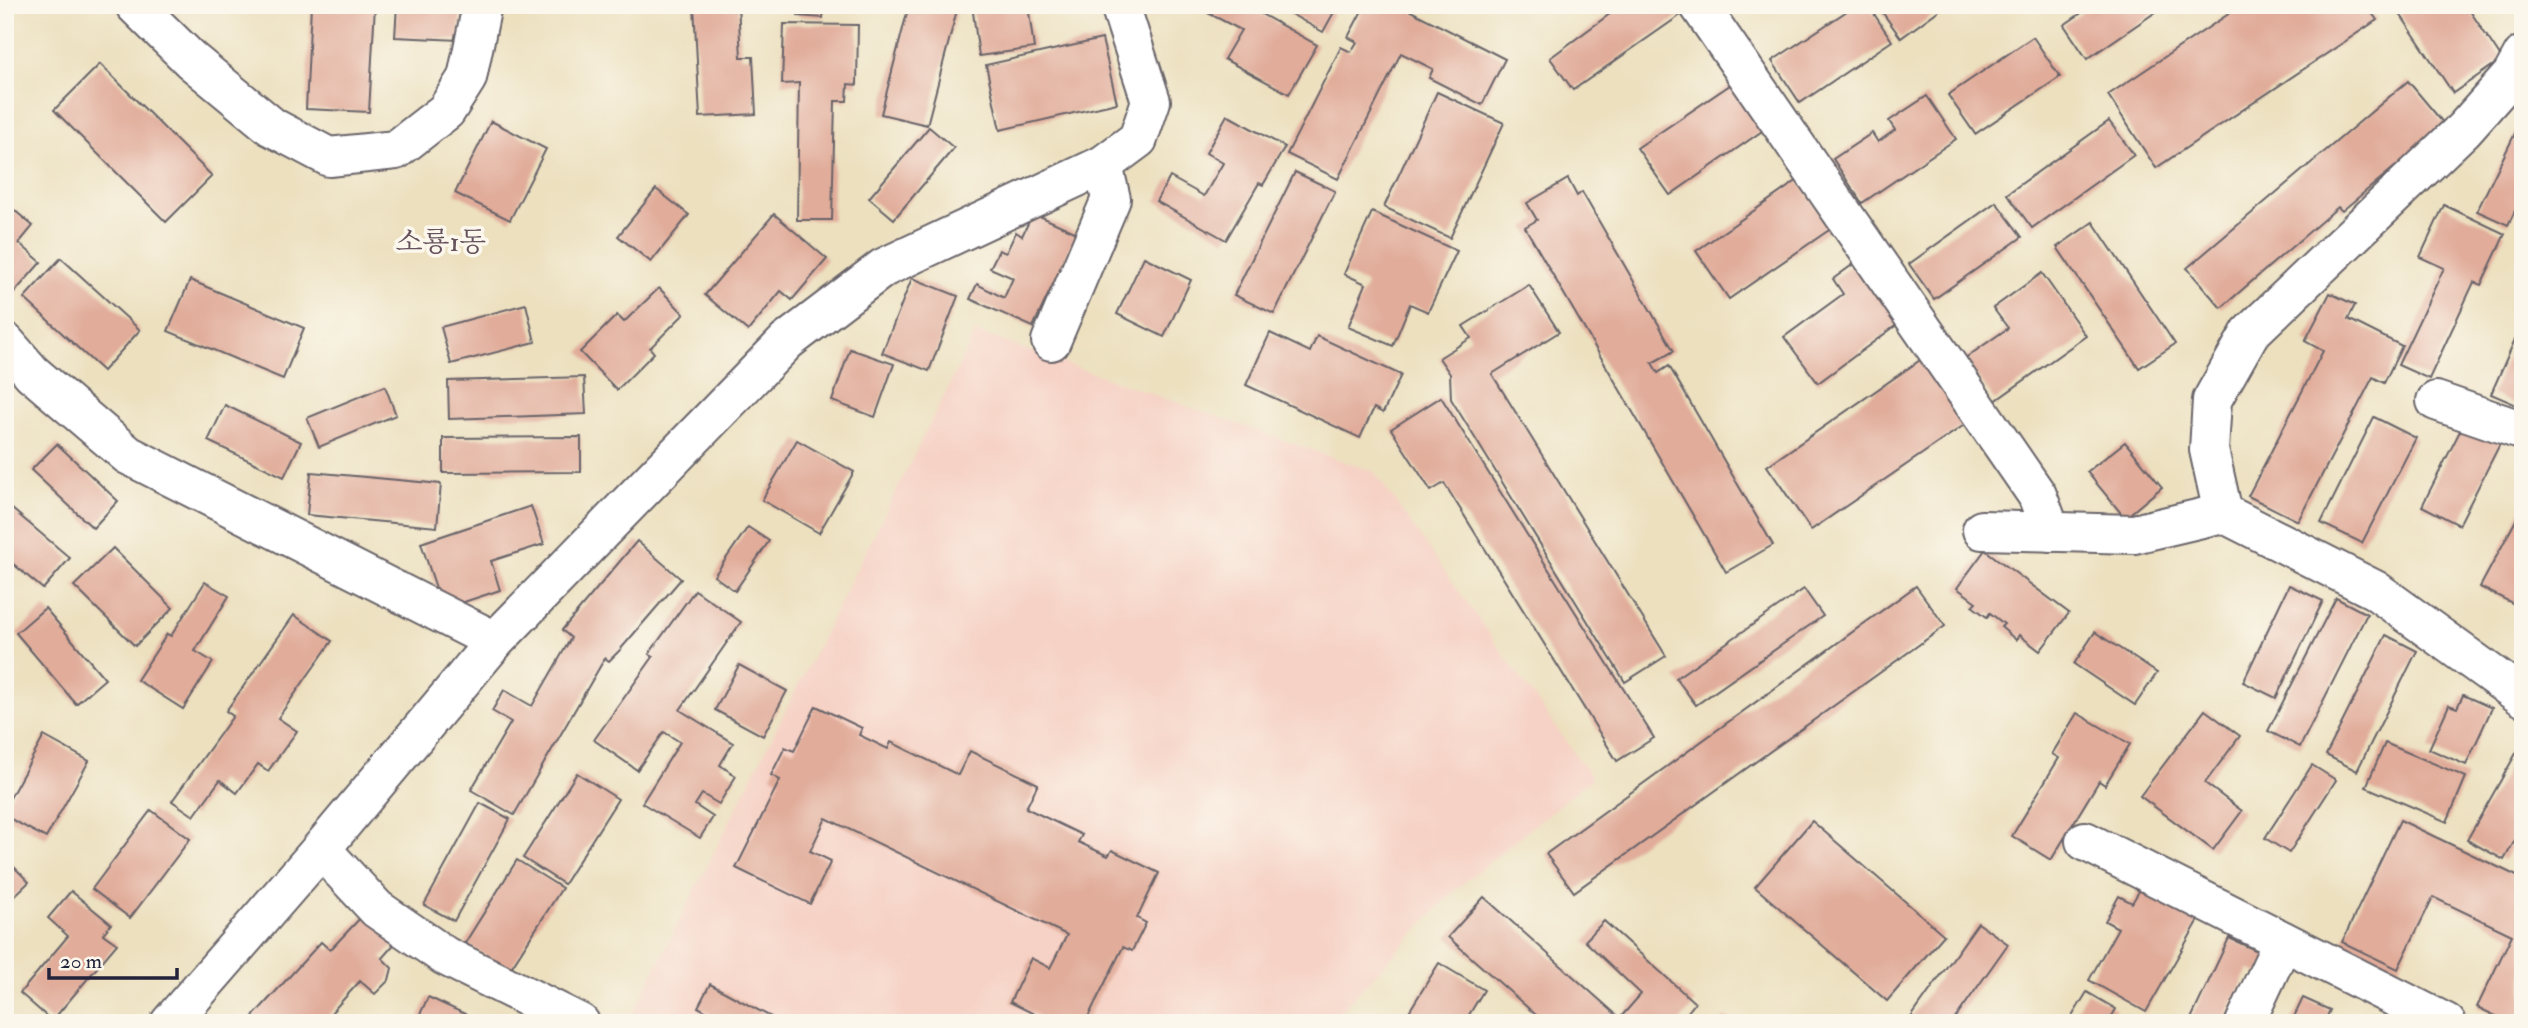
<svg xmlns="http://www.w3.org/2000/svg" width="2528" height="1028" font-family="'IM FELL Double Pica','Noto Serif KR',serif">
  <rect width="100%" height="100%" fill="#fbf7ec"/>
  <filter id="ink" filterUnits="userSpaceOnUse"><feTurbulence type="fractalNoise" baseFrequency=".0143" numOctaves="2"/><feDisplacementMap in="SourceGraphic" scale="14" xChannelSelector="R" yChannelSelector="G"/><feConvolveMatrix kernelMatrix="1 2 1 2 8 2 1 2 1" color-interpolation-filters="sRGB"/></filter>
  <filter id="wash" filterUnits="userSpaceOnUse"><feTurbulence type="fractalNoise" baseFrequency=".00686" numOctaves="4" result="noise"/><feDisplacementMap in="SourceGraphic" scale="28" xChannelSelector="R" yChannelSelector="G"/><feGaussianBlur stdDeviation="1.57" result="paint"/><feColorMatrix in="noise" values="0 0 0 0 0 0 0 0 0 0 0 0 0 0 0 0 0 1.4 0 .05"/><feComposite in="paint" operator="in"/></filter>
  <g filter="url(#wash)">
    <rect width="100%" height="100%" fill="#ece0bf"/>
    <path fill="#f6d1c5" d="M 976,332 L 1374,472 L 1592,778 L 1455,890 L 1329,1023 L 628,1023 Z"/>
    <g id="blocks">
      <g fill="#e1ac9a">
        <path d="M 311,5 L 375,5 L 369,112 L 306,109 Z"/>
        <path d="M 397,5 L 461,5 L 459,40 L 395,37 Z"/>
        <path d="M 694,5 L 738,5 L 741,57 L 753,57 L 756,114 L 700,117 Z"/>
        <path d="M 798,5 L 824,5 L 823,18 L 798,16 Z"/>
        <path d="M 909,5 L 937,5 L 957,10 L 927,125 L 881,114 Z"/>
        <path d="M 972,5 L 1028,5 L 1034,48 L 979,56 Z"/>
        <path d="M 1212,5 L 1245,5 L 1317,45 L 1289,94 L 1224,59 L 1241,30 L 1208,13 Z"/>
        <path d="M 1275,5 L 1338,5 L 1323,32 Z"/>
        <path d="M 1365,5 L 1399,5 L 1505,59 L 1482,105 L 1429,78 L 1433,69 L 1401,53 L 1338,179 L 1287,154 L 1341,47 L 1351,52 L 1357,42 L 1348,37 Z"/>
        <path d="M 1622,5 L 1695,5 L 1573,90 L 1550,58 Z"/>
        <path d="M 1856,5 L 1868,5 L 1892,41 L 1800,103 L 1772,61 Z"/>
        <path d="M 1877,5 L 1946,5 L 1901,38 Z"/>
        <path d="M 2093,5 L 2166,5 L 2087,59 L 2064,25 Z"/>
        <path d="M 2242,5 L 2366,5 L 2377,20 L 2156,168 L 2108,95 Z"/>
        <path d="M 2394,5 L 2466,5 L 2502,59 L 2453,93 Z"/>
        <path d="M 784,24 L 858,25 L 857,85 L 848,84 L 847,101 L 835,101 L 832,220 L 797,220 L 799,83 L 782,84 Z"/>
        <path d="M 2033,37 L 2060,77 L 1975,134 L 1948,95 Z"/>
        <path d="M 1102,39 L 1117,103 L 1000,130 L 986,65 Z"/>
        <path d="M 100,64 L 212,176 L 166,222 L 54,110 Z"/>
        <path d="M 2408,81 L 2445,125 L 2342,211 L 2338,207 L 2221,308 L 2187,268 Z"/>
        <path d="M 1733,83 L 1765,129 L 1670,195 L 1637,148 Z"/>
        <path d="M 1437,92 L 1504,123 L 1450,238 L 1384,207 Z"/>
        <path d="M 1927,96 L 1956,139 L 1862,203 L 1833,159 L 1872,133 L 1878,142 L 1895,130 L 1889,121 Z"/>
        <path d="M 1227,115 L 1285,147 L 1263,185 L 1259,183 L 1226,240 L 1156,201 L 1170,177 L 1204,196 L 1223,163 L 1206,153 Z"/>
        <path d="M 2523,117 L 2523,195 L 2508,225 L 2477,211 Z"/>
        <path d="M 491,121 L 546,149 L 510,220 L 455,193 Z"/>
        <path d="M 2109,121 L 2134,155 L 2032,228 L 2007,194 Z"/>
        <path d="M 929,127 L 954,148 L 894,219 L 869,198 Z"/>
        <path d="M 1295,172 L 1335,191 L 1274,314 L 1234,295 Z"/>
        <path d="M 1568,179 L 1577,196 L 1582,192 L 1674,351 L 1652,363 L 1658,373 L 1669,366 L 1773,545 L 1726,572 L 1525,227 L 1537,220 L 1527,203 Z"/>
        <path d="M 1798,180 L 1832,228 L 1729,299 L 1696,251 Z"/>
        <path d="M 656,189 L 689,215 L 651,262 L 618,236 Z"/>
        <path d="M 1996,202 L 2022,237 L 1934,299 L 1909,264 Z"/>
        <path d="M 7,204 L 33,226 L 19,243 L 41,262 L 14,293 L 5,285 Z"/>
        <path d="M 2444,205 L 2505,234 L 2481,285 L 2474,282 L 2429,379 L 2398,365 L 2444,268 L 2420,257 Z"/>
        <path d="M 1372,212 L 1457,251 L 1428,312 L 1410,304 L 1393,346 L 1348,327 L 1366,284 L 1344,274 Z"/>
        <path d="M 1033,213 L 1077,233 L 1033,327 L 970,299 L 977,284 L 1004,298 L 1013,278 L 990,268 L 999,250 L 1006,253 L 1016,232 L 1022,236 Z"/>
        <path d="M 774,214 L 827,259 L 792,300 L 781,291 L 748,331 L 705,295 Z"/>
        <path d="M 2093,222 L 2175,344 L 2139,368 L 2057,247 Z"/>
        <path d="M 1866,255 L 1910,315 L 1818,383 L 1784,337 L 1843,294 L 1833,279 Z"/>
        <path d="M 1144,257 L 1191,280 L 1164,337 L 1117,314 Z"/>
        <path d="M 61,258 L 140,330 L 103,371 L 24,298 Z"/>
        <path d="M 2042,273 L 2086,336 L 1995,401 L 1964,359 L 2008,328 L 1993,308 Z"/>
        <path d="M 912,278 L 958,296 L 929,371 L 882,353 Z"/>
        <path d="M 190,280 L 304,328 L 283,379 L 168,331 Z"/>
        <path d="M 1529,285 L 1559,332 L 1492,374 L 1666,656 L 1625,682 L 1451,399 L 1450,374 L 1439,358 L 1471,338 L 1463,326 Z"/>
        <path d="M 659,288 L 684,314 L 650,348 L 654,353 L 617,390 L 580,352 L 617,315 L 624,322 Z"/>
        <path d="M 2330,293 L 2355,305 L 2348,319 L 2402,346 L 2384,383 L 2373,377 L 2298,521 L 2248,496 L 2323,351 L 2305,341 Z"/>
        <path d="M 526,304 L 535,342 L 451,364 L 441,327 Z"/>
        <path d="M 2523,321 L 2523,402 L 2521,407 L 2491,394 Z"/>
        <path d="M 1270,333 L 1310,352 L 1317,336 L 1401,375 L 1383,413 L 1374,408 L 1360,438 L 1246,385 Z"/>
        <path d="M 850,349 L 894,364 L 875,417 L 832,401 Z"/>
        <path d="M 1929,354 L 1973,419 L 1811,530 L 1767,466 Z"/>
        <path d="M 584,377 L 586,414 L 449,419 L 448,381 Z"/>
        <path d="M 385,386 L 396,415 L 319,447 L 307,418 Z"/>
        <path d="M 1441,397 L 1654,738 L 1617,761 L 1444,483 L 1431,491 L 1391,429 Z"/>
        <path d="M 225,405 L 301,442 L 284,477 L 208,441 Z"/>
        <path d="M 2374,417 L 2416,438 L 2362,543 L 2321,523 Z"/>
        <path d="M 2464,423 L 2501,442 L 2459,525 L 2422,506 Z"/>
        <path d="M 581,437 L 581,472 L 443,473 L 443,438 Z"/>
        <path d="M 797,440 L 854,472 L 819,533 L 762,500 Z"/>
        <path d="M 2125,442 L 2162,487 L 2125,518 L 2087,472 Z"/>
        <path d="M 57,444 L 118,501 L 93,528 L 31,470 Z"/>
        <path d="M 311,472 L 441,484 L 437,527 L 307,515 Z"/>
        <path d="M 5,503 L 70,558 L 43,589 L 5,557 Z"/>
        <path d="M 531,506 L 544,544 L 491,561 L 500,590 L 443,609 L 421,543 Z"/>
        <path d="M 2523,507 L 2523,588 L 2514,604 L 2480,587 Z"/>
        <path d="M 748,527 L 769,541 L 735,591 L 714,576 Z"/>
        <path d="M 637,541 L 681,579 L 619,651 L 609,661 L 605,658 L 514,815 L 471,790 L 511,722 L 492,711 L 504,690 L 532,706 L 571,638 L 562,630 Z"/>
        <path d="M 113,548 L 173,608 L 135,646 L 74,586 Z"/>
        <path d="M 1985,550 L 2069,613 L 2040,651 L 2019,635 L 2016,640 L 2001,627 L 2004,624 L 1990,613 L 1987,617 L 1972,606 L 1976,602 L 1957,588 Z"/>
        <path d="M 205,582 L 229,596 L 195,651 L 213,662 L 183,709 L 137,680 L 167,634 L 171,636 Z"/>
        <path d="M 2289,585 L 2323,601 L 2276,698 L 2243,682 Z"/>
        <path d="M 1916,586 L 1945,626 L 1574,892 L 1546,854 Z"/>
        <path d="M 1804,589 L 1823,616 L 1696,705 L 1676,678 Z"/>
        <path d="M 695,590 L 741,622 L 680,710 L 733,743 L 720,765 L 736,776 L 719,804 L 702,794 L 695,805 L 713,817 L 700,838 L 642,803 L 680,742 L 664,732 L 637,770 L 594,740 L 653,657 L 649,654 Z"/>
        <path d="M 2336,598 L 2367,614 L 2300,747 L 2268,731 Z"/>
        <path d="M 45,608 L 105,679 L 76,704 L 16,633 Z"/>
        <path d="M 294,615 L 332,641 L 278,718 L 297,731 L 268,771 L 258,764 L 237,793 L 220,780 L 194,816 L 172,801 L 233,716 L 226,711 Z"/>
        <path d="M 2095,632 L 2157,673 L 2135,705 L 2074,664 Z"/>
        <path d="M 2386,635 L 2417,651 L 2357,771 L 2326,755 Z"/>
        <path d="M 739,665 L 787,691 L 763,736 L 715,710 Z"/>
        <path d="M 2463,695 L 2492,708 L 2466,765 L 2429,749 L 2449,705 L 2457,708 Z"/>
        <path d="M 816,706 L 862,728 L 859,735 L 888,749 L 891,742 L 958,775 L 970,751 L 1038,784 L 1026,808 L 1082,835 L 1078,842 L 1108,856 L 1112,850 L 1159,873 L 1137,918 L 1146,923 L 1132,951 L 1123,947 L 1085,1023 L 1052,1023 L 1010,1002 L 1031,958 L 1050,968 L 1067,935 L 826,818 L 810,851 L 831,861 L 810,904 L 736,868 L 780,780 L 771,775 L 785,747 L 794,751 Z"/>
        <path d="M 2205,710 L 2240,736 L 2205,783 L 2242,811 L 2213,850 L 2140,796 Z"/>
        <path d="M 2077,713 L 2130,744 L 2105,785 L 2099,781 L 2051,860 L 2012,836 L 2059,758 L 2052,754 Z"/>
        <path d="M 44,736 L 89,761 L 46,838 L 5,816 L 5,807 Z"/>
        <path d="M 2523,741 L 2523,826 L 2504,860 L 2467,840 Z"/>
        <path d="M 2385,743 L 2466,777 L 2447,822 L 2366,787 Z"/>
        <path d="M 2312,765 L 2336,780 L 2289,853 L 2265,838 Z"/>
        <path d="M 577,773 L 618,799 L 564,884 L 523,858 Z"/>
        <path d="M 480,803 L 510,819 L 454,921 L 424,905 Z"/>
        <path d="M 151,810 L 190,839 L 130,918 L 92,889 Z"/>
        <path d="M 2400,820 L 2523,879 L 2523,1023 L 2510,1023 L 2477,1007 L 2512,935 L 2433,897 L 2398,969 L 2342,942 Z"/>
        <path d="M 1812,821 L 1944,935 L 1887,1001 L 1755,887 Z"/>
        <path d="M 5,858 L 29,882 L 5,905 Z"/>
        <path d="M 517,860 L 562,888 L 509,971 L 465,943 Z"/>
        <path d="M 2141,888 L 2199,920 L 2146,1012 L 2089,980 L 2118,928 L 2105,921 L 2119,896 L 2132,903 Z"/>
        <path d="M 71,891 L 111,924 L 103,934 L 117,944 L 52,1021 L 20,993 L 68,936 L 48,918 Z"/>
        <path d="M 1484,897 L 1620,1018 L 1641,994 L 1585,941 L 1604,921 L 1695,1003 L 1679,1023 L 1545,1023 L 1448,937 Z"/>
        <path d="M 365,913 L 397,941 L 382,958 L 392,968 L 389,980 L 375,994 L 360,981 L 322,1023 L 247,1023 L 321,942 L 330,950 Z"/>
        <path d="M 1978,923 L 2008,944 L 1952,1023 L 1907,1023 Z"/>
        <path d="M 2229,938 L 2268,956 L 2259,974 L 2249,969 L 2223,1023 L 2189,1023 Z"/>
        <path d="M 1439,963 L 1484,990 L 1464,1023 L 1402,1023 Z"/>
        <path d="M 710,984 L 782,1023 L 727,1023 L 698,1007 Z"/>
        <path d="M 2087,992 L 2116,1009 L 2108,1023 L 2068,1023 Z"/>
        <path d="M 428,997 L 465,1014 L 461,1023 L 416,1023 Z"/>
        <path d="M 2303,998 L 2330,1010 L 2324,1023 L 2291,1023 Z"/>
        <path d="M 1723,1018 L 1742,1021 L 1742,1023 L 1722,1023 Z"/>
      </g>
    </g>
  </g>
  <g filter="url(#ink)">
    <use href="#blocks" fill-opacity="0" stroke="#696469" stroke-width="2"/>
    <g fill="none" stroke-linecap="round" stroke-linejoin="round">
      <defs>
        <g id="minor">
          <path d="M 135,5 L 191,60 L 272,127 L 329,157 L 396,150 L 446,111 L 467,78 L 482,5"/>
          <path d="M 1699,5 L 2037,495 L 2051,532"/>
          <path d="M 1051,341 L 1111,199 L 1103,165"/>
          <path d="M 5,342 L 32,373 L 128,455 L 495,641"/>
          <path d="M 2436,401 L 2523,431"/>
          <path d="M 2223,513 L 2209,450 L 2212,400 L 2250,333 L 2464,129 L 2512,75 L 2523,55"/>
          <path d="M 1982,530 L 2134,534 L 2223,513 L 2375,590 L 2523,697"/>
          <path d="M 2085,841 L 2446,1023"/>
          <path d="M 321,849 L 377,909 L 445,956 L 580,1023"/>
          <path d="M 170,1023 L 321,849 L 495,641 L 787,341 L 883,268 L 1103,165 L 1138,139 L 1151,101 L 1120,5"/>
          <path d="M 2245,1023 L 2283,941"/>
        </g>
      </defs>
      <use href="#minor" stroke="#696469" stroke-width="42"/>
      <use href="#minor" stroke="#fff" stroke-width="38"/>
    </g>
  </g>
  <g text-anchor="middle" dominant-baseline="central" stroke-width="7" stroke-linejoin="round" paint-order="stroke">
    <g font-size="28" fill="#65525c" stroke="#fbf7ec">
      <text x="441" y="242">소룡1동</text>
    </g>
  </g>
  <rect width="2528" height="1028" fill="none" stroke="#fbf7ec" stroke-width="28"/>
  <path d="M49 968v10h128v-10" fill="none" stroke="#22223b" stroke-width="3.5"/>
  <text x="60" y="968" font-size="21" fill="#22223b" stroke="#fbf7ec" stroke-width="5" paint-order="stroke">20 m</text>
</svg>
